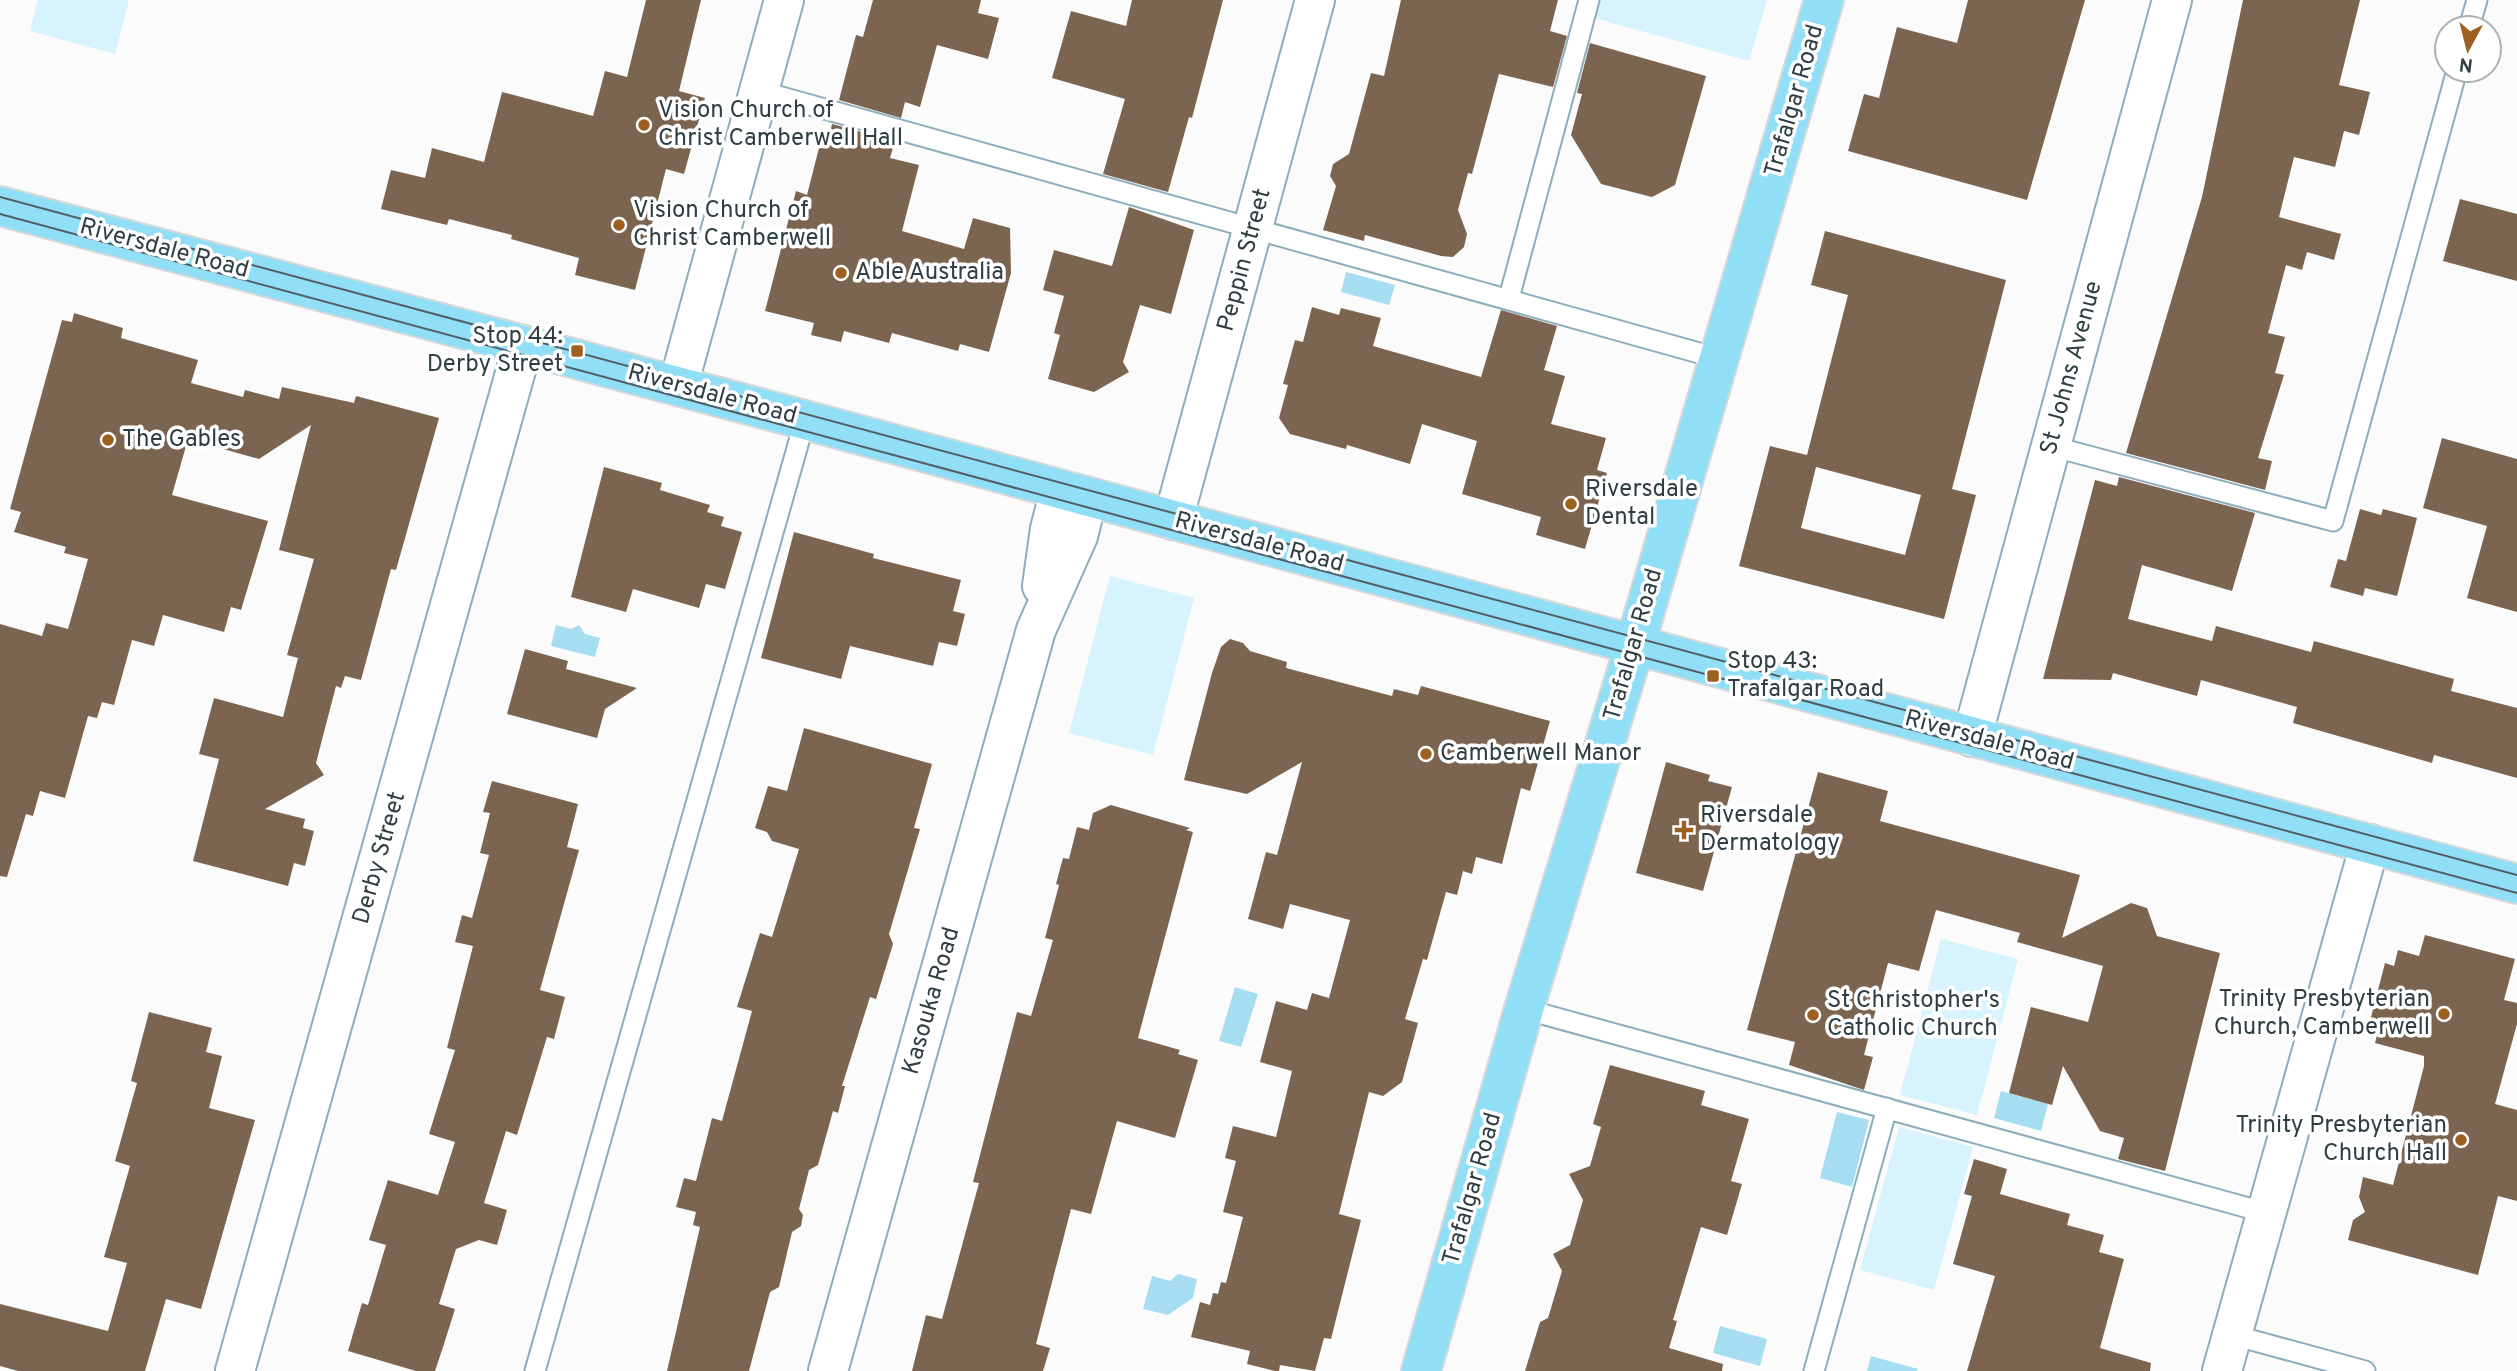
<svg xmlns="http://www.w3.org/2000/svg" width="2517" height="1371" font-family="Overpass,sans-serif">
  <rect width="100%" height="100%" fill="#fbfbfb"/>
  <g fill="#d7f3fe">
    <path d="M 38,0 L 129,0 L 115,54 L 30,31 Z"/>
    <path d="M 1591,0 L 1767,0 L 1749,61 L 1587,16 Z"/>
    <path d="M 1110,576 L 1194,598 L 1153,755 L 1069,733 Z"/>
    <path d="M 1941,939 L 2018,959 L 1977,1115 L 1900,1095 Z"/>
    <path d="M 1899,1127 L 1973,1147 L 1934,1290 L 1860,1270 Z"/>
  </g>
  <g fill="#a6ddf1">
    <path d="M 1346,272 L 1395,285 L 1389,305 L 1341,292 Z"/>
    <path d="M 556,625 L 571,629 L 579,625 L 585,634 L 600,638 L 595,657 L 551,646 Z"/>
    <path d="M 1235,987 L 1258,994 L 1241,1047 L 1219,1041 Z"/>
    <path d="M 2001,1091 L 2048,1104 L 2041,1131 L 1994,1118 Z"/>
    <path d="M 1837,1112 L 1869,1120 L 1852,1187 L 1820,1178 Z"/>
    <path d="M 1178,1274 L 1197,1279 L 1193,1298 L 1168,1315 L 1143,1309 L 1152,1276 L 1170,1281 Z"/>
    <path d="M 1720,1326 L 1767,1339 L 1760,1366 L 1713,1353 Z"/>
    <path d="M 1871,1356 L 1918,1369 L 1917,1371 L 1867,1371 Z"/>
  </g>
  <g fill="#7c6550" fill-rule="evenodd">
    <path d="M 646,0 L 701,0 L 679,91 L 705,98 L 684,174 L 666,169 L 635,290 L 575,275 L 579,258 L 511,239 L 512,235 L 449,219 L 447,225 L 381,209 L 391,170 L 425,178 L 432,148 L 484,162 L 502,92 L 593,116 L 605,71 L 627,77 Z"/>
    <path d="M 873,0 L 981,0 L 978,13 L 999,18 L 988,59 L 937,45 L 920,107 L 905,102 L 901,118 L 839,100 L 856,35 L 863,37 Z"/>
    <path d="M 1132,0 L 1223,0 L 1192,118 L 1189,117 L 1168,192 L 1103,174 L 1125,99 L 1052,78 L 1071,11 L 1126,26 Z"/>
    <path d="M 1401,0 L 1558,0 L 1550,31 L 1567,36 L 1553,87 L 1499,74 L 1472,174 L 1468,173 L 1458,210 L 1467,234 L 1464,247 L 1453,257 L 1441,256 L 1365,235 L 1364,241 L 1323,230 L 1336,186 L 1330,176 L 1333,164 L 1349,154 L 1371,73 L 1384,76 Z"/>
    <path d="M 1968,0 L 2085,0 L 2027,200 L 1848,151 L 1864,94 L 1879,98 L 1897,27 L 1957,43 Z"/>
    <path d="M 2243,0 L 2360,0 L 2339,85 L 2370,92 L 2359,135 L 2344,131 L 2335,167 L 2294,157 L 2279,217 L 2341,234 L 2334,260 L 2307,252 L 2302,270 L 2286,265 L 2268,333 L 2285,337 L 2275,373 L 2284,375 L 2258,458 L 2272,461 L 2265,490 L 2126,453 L 2202,197 Z"/>
    <path d="M 1590,43 L 1706,76 L 1675,185 L 1652,197 L 1601,184 L 1571,135 L 1582,94 L 1577,93 Z"/>
    <path d="M 832,124 L 895,141 L 890,158 L 919,165 L 902,231 L 964,249 L 973,218 L 1010,228 L 1011,273 L 989,352 L 960,344 L 958,351 L 892,333 L 889,343 L 844,331 L 841,342 L 811,335 L 814,323 L 765,311 L 796,191 L 807,195 L 821,140 L 828,142 Z"/>
    <path d="M 2460,199 L 2517,214 L 2517,281 L 2443,261 Z"/>
    <path d="M 1129,207 L 1194,230 L 1171,314 L 1140,305 L 1123,362 L 1129,372 L 1094,392 L 1048,379 L 1060,335 L 1054,333 L 1064,296 L 1043,290 L 1054,250 L 1112,266 Z"/>
    <path d="M 1825,231 L 2006,280 L 1952,489 L 1976,495 L 1944,619 L 1739,566 L 1770,446 L 1807,455 L 1848,295 L 1811,285 ZM 1816,467 L 1921,495 L 1905,555 L 1801,528 Z"/>
    <path d="M 1312,307 L 1339,315 L 1341,308 L 1381,318 L 1373,346 L 1481,377 L 1501,310 L 1557,326 L 1544,370 L 1565,376 L 1551,424 L 1606,438 L 1597,470 L 1607,473 L 1585,549 L 1536,535 L 1541,517 L 1462,494 L 1477,441 L 1422,424 L 1410,464 L 1347,445 L 1346,449 L 1290,434 L 1279,418 L 1288,385 L 1283,384 L 1295,340 L 1303,342 Z"/>
    <path d="M 74,313 L 123,328 L 121,338 L 198,360 L 191,383 L 243,397 L 245,390 L 279,399 L 282,387 L 354,403 L 356,396 L 439,418 L 396,570 L 391,569 L 361,680 L 345,676 L 341,688 L 336,686 L 316,763 L 324,775 L 265,809 L 305,819 L 303,828 L 314,831 L 305,866 L 294,863 L 288,886 L 193,861 L 219,759 L 199,754 L 214,698 L 283,717 L 298,658 L 287,655 L 314,559 L 279,550 L 311,425 L 259,459 L 188,439 L 172,495 L 268,521 L 241,610 L 231,607 L 224,632 L 163,615 L 154,646 L 132,640 L 114,705 L 102,702 L 97,718 L 88,716 L 65,798 L 40,791 L 33,816 L 26,814 L 7,877 L 0,876 L 0,624 L 42,636 L 46,623 L 68,629 L 88,559 L 64,553 L 66,547 L 14,532 L 21,512 L 10,509 L 62,320 L 72,322 Z"/>
    <path d="M 2442,438 L 2517,459 L 2517,612 L 2467,598 L 2487,526 L 2423,508 Z"/>
    <path d="M 604,467 L 662,483 L 660,490 L 710,505 L 707,512 L 724,517 L 721,526 L 742,532 L 725,589 L 706,584 L 699,608 L 633,589 L 626,612 L 571,597 Z"/>
    <path d="M 2119,477 L 2255,513 L 2232,591 L 2142,565 L 2128,619 L 2212,641 L 2216,626 L 2311,652 L 2314,641 L 2454,679 L 2451,691 L 2517,708 L 2517,778 L 2434,755 L 2432,763 L 2293,723 L 2297,707 L 2201,680 L 2197,696 L 2113,673 L 2111,680 L 2043,679 L 2095,480 L 2117,486 Z"/>
    <path d="M 2360,509 L 2381,515 L 2383,509 L 2417,518 L 2397,596 L 2365,588 L 2363,596 L 2330,587 L 2338,559 L 2346,561 Z"/>
    <path d="M 794,532 L 874,554 L 873,558 L 961,580 L 953,611 L 965,614 L 957,646 L 939,642 L 933,666 L 850,646 L 841,679 L 761,658 Z"/>
    <path d="M 1230,639 L 1243,643 L 1250,651 L 1287,662 L 1286,668 L 1392,696 L 1394,689 L 1418,695 L 1421,686 L 1550,721 L 1530,791 L 1521,788 L 1502,864 L 1476,857 L 1472,874 L 1463,871 L 1457,895 L 1446,892 L 1427,960 L 1423,959 L 1405,1019 L 1418,1023 L 1402,1082 L 1383,1096 L 1369,1092 L 1339,1214 L 1361,1220 L 1331,1339 L 1324,1338 L 1315,1371 L 1280,1365 L 1279,1371 L 1275,1371 L 1247,1364 L 1250,1351 L 1191,1337 L 1200,1302 L 1210,1305 L 1213,1293 L 1218,1294 L 1221,1282 L 1226,1283 L 1243,1217 L 1223,1212 L 1236,1161 L 1225,1158 L 1233,1126 L 1276,1137 L 1292,1071 L 1260,1062 L 1276,1001 L 1307,1010 L 1312,993 L 1329,998 L 1350,920 L 1290,904 L 1283,929 L 1248,919 L 1266,852 L 1277,855 L 1302,762 L 1247,794 L 1184,780 L 1212,673 L 1221,647 Z"/>
    <path d="M 525,649 L 568,661 L 566,669 L 637,688 L 605,709 L 597,738 L 507,714 Z"/>
    <path d="M 804,728 L 932,764 L 914,828 L 920,829 L 889,934 L 893,944 L 876,999 L 870,997 L 842,1086 L 845,1086 L 838,1113 L 833,1111 L 818,1165 L 809,1170 L 799,1209 L 803,1215 L 801,1226 L 792,1232 L 779,1287 L 770,1292 L 749,1371 L 667,1371 L 700,1227 L 693,1225 L 696,1212 L 676,1207 L 684,1178 L 696,1181 L 712,1118 L 722,1121 L 752,1011 L 737,1007 L 760,933 L 772,937 L 799,849 L 772,841 L 767,832 L 755,828 L 768,786 L 787,791 Z"/>
    <path d="M 1666,762 L 1710,775 L 1708,781 L 1732,787 L 1703,891 L 1636,873 Z"/>
    <path d="M 1818,772 L 1888,791 L 1880,821 L 2080,875 L 2062,938 L 2131,903 L 2147,908 L 2157,936 L 2220,953 L 2165,1171 L 2118,1159 L 2124,1138 L 2100,1131 L 2063,1066 L 2052,1105 L 2009,1093 L 2031,1007 L 2088,1022 L 2103,966 L 2017,942 L 2020,933 L 1936,910 L 1919,971 L 1888,963 L 1864,1055 L 1873,1057 L 1864,1090 L 1789,1065 L 1795,1042 L 1747,1030 Z"/>
    <path d="M 492,781 L 578,804 L 567,847 L 579,850 L 540,990 L 565,997 L 554,1039 L 547,1037 L 517,1135 L 506,1131 L 484,1203 L 507,1210 L 497,1245 L 479,1240 L 456,1249 L 439,1304 L 455,1309 L 444,1344 L 435,1371 L 416,1371 L 348,1351 L 362,1303 L 368,1305 L 386,1245 L 369,1240 L 388,1180 L 438,1195 L 455,1142 L 429,1134 L 455,1050 L 447,1048 L 473,946 L 455,942 L 462,915 L 472,918 L 489,855 L 480,853 L 490,813 L 483,812 Z"/>
    <path d="M 1111,805 L 1190,828 L 1186,830 L 1193,832 L 1138,1038 L 1180,1050 L 1178,1054 L 1198,1060 L 1175,1138 L 1117,1121 L 1091,1214 L 1071,1209 L 1036,1344 L 1050,1348 L 1043,1371 L 912,1371 L 926,1315 L 942,1319 L 979,1183 L 973,1182 L 1017,1012 L 1031,1016 L 1053,940 L 1045,938 L 1059,885 L 1056,884 L 1063,858 L 1069,859 L 1077,827 L 1089,830 L 1093,813 Z"/>
    <path d="M 2425,935 L 2515,959 L 2504,1000 L 2517,1003 L 2517,1024 L 2495,1104 L 2517,1110 L 2517,1201 L 2498,1196 L 2478,1275 L 2348,1240 L 2353,1220 L 2365,1212 L 2359,1197 L 2363,1177 L 2393,1185 L 2424,1066 L 2424,1056 L 2375,1043 L 2379,1027 L 2369,1025 L 2385,963 L 2394,966 L 2398,950 L 2419,956 Z"/>
    <path d="M 149,1012 L 212,1028 L 206,1052 L 222,1056 L 209,1108 L 255,1120 L 201,1309 L 166,1299 L 145,1371 L 18,1371 L 0,1366 L 0,1304 L 108,1331 L 127,1263 L 104,1257 L 130,1166 L 115,1161 L 137,1083 L 131,1081 Z"/>
    <path d="M 1610,1065 L 1705,1091 L 1701,1105 L 1749,1119 L 1731,1181 L 1742,1184 L 1727,1235 L 1701,1227 L 1673,1320 L 1677,1321 L 1669,1348 L 1723,1364 L 1722,1371 L 1525,1371 L 1540,1322 L 1548,1318 L 1562,1271 L 1553,1254 L 1570,1245 L 1583,1200 L 1569,1174 L 1590,1166 L 1601,1127 L 1593,1124 Z"/>
    <path d="M 1974,1159 L 2007,1169 L 2000,1194 L 2070,1214 L 2067,1225 L 2104,1235 L 2099,1252 L 2124,1259 L 2100,1348 L 2151,1363 L 2150,1371 L 1967,1371 L 1995,1276 L 1953,1264 L 1972,1196 L 1964,1194 Z"/>
  </g>
  <g fill="none" stroke-linecap="round" stroke-linejoin="round">
    <defs>
      <g id="service">
        <path d="M 2469,28 L 2477,0"/>
        <path d="M 760,91 L 1717,358"/>
        <path d="M 1509,298 L 1589,0"/>
        <path d="M 2051,446 L 2333,521 L 2457,70"/>
        <path d="M 1524,1009 L 2267,1213"/>
        <path d="M 2233,1335 L 2365,1371"/>
        <path d="M 535,1371 L 805,420"/>
        <path d="M 1814,1371 L 1887,1108"/>
      </g>
      <g id="minor">
        <path d="M 678,386 L 784,0"/>
        <path d="M 1173,520 L 1315,0"/>
        <path d="M 1042,586 L 1050,529 L 1060,490"/>
        <path d="M 1972,737 L 2172,0"/>
        <path d="M 235,1371 L 523,345"/>
        <path d="M 828,1371 L 1036,630 L 1078,536 L 1088,497"/>
        <path d="M 2222,1371 L 2370,844"/>
      </g>
      <g id="primary">
        <path d="M 0,206 L 805,420 L 2517,884"/>
        <path d="M 1421,1371 L 1524,1009 L 1635,645 L 1824,0"/>
      </g>
    </defs>
    <use href="#service" stroke="#8baebc" stroke-width="23"/>
    <use href="#minor" stroke="#8baebc" stroke-width="42"/>
    <use href="#primary" stroke="#d5d8d9" stroke-width="42"/>
    <use href="#service" stroke="#fff" stroke-width="19"/>
    <use href="#minor" stroke="#fff" stroke-width="38"/>
    <use href="#primary" stroke="#91dff7" stroke-width="38"/>
    <g stroke="#525e62" stroke-width="2">
      <path d="M 0,197 L 2517,875"/>
      <path d="M 0,214 L 2517,893"/>
    </g>
  </g>
  <g fill="#9c6121" stroke="#fff" stroke-width="2.5">
    <circle cx="644" cy="125" r="7"/>
    <circle cx="619" cy="225" r="7"/>
    <circle cx="841" cy="273" r="7"/>
    <rect x="570" y="344" width="14" height="14" rx="3.5"/>
    <circle cx="108" cy="440" r="7"/>
    <circle cx="1571" cy="504" r="7"/>
    <rect x="1706" y="669" width="14" height="14" rx="3.5"/>
    <circle cx="1426" cy="754" r="7"/>
    <path d="M1680.5 819.5h7v7h7v7h-7v7h-7v-7h-7v-7h7z"/>
    <circle cx="2444" cy="1014" r="7"/>
    <circle cx="1813" cy="1015" r="7"/>
    <circle cx="2461" cy="1140" r="7"/>
  </g>
  <g text-anchor="middle" dominant-baseline="central" stroke-width="7" stroke-linejoin="round" paint-order="stroke">
    <g font-size="24" fill="#2f3e43" stroke="#fff">
      <text transform="translate(1795 101) rotate(-74)">Trafalgar Road</text>
      <text transform="translate(164 249) rotate(15)">Riversdale Road</text>
      <text transform="translate(1245 260) rotate(-75)">Peppin Street</text>
      <text transform="translate(2072 368) rotate(-75)">St Johns Avenue</text>
      <text transform="translate(712 395) rotate(15)">Riversdale Road</text>
      <text transform="translate(1259 543) rotate(15)">Riversdale Road</text>
      <text transform="translate(1634 645) rotate(-74)">Trafalgar Road</text>
      <text transform="translate(1989 741) rotate(15)">Riversdale Road</text>
      <text transform="translate(380 858) rotate(-74)">Derby Street</text>
      <text transform="translate(932 1001) rotate(-74)">Kasouka Road</text>
      <text transform="translate(1473 1189) rotate(-74)">Trafalgar Road</text>
    </g>
    <g font-size="24" fill="#2f3e43" stroke="#fff" text-anchor="start">
      <text x="658" y="111">Vision Church of<tspan x="658" dy="28">Christ Camberwell Hall</tspan></text>
      <text x="633" y="211">Vision Church of<tspan x="633" dy="28">Christ Camberwell</tspan></text>
      <text x="855" y="273">Able Australia</text>
      <text x="563" y="337" text-anchor="end">Stop 44:<tspan x="563" dy="28">Derby Street</tspan></text>
      <text x="122" y="440">The Gables</text>
      <text x="1585" y="490">Riversdale<tspan x="1585" dy="28">Dental</tspan></text>
      <text x="1727" y="662">Stop 43:<tspan x="1727" dy="28">Trafalgar Road</tspan></text>
      <text x="1440" y="754">Camberwell Manor</text>
      <text x="1700" y="816">Riversdale<tspan x="1700" dy="28">Dermatology</tspan></text>
      <text x="2430" y="1000" text-anchor="end">Trinity Presbyterian<tspan x="2430" dy="28">Church, Camberwell</tspan></text>
      <text x="1827" y="1001">St Christopher's<tspan x="1827" dy="28">Catholic Church</tspan></text>
      <text x="2447" y="1126" text-anchor="end">Trinity Presbyterian<tspan x="2447" dy="28">Church Hall</tspan></text>
    </g>
  </g>
  <g transform="translate(2468 49) rotate(187)"><circle r="33" fill="#ffffff" stroke="#acb2b4" stroke-width="2"/>
  <path d="M0-5L12 26L0 18L-12 26Z" fill="#9c6121"/>
  <text y="-10" font-size="19" font-weight="bold" text-anchor="middle" fill="#2f3e43">N</text>
  </g>
</svg>
